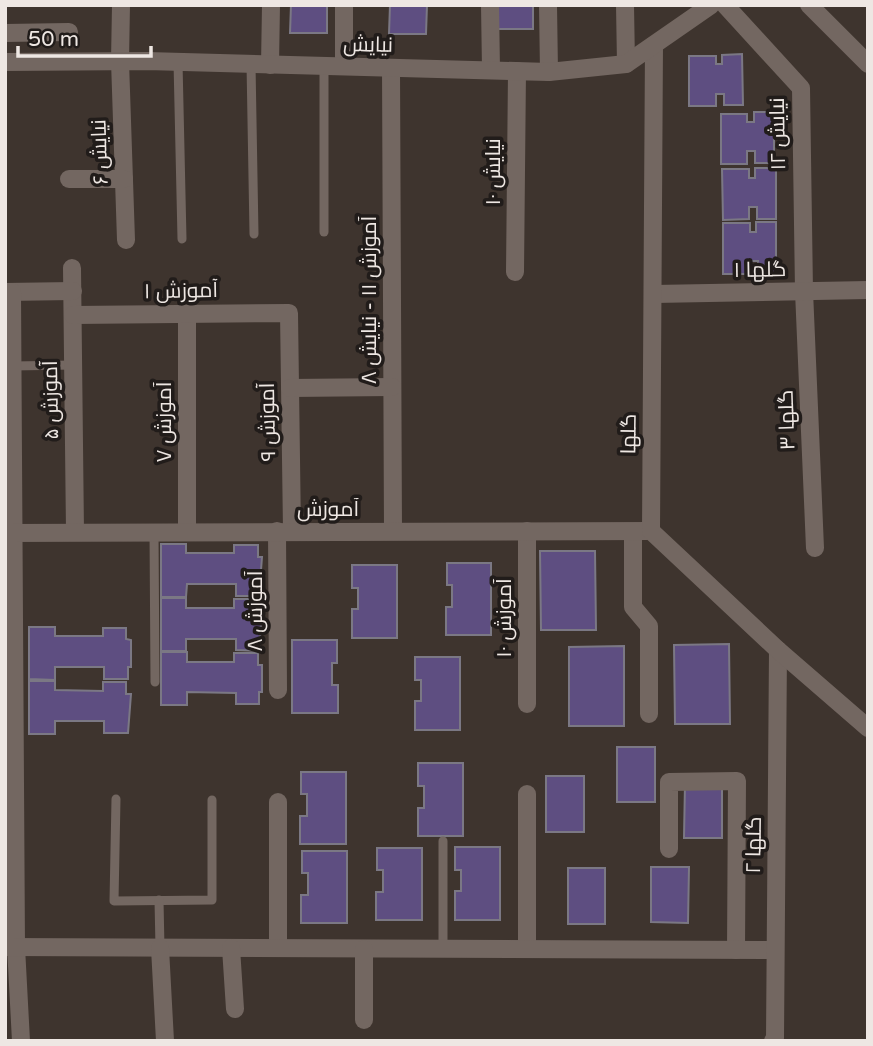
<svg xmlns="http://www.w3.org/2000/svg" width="873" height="1046" font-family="'Varela Round',Cairo,sans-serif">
  <rect width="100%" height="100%" fill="#3e342e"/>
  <g fill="#5e4e81" stroke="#7b7884" stroke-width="2">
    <path d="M 291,5 L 327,5 L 327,33 L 290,33 Z"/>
    <path d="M 390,5 L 427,5 L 426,34 L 389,34 Z"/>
    <rect x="496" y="5" width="37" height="24"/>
    <path d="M 742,54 L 743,105 L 724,105 L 724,94 L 716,94 L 716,106 L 689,106 L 689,56 L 716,56 L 716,64 L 722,64 L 722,55 Z"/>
    <path d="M 754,112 L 774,112 L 774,163 L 755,163 L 755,151 L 747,151 L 747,164 L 721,164 L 721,114 L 747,114 L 747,122 L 754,122 Z"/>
    <path d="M 755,168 L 776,168 L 776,219 L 757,219 L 757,207 L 749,207 L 749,219 L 723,220 L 722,169 L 749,169 L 749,178 L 755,178 Z"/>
    <path d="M 756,222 L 776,222 L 776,272 L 758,273 L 758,261 L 750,261 L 750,274 L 723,274 L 723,223 L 750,223 L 750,232 L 756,232 Z"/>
    <path d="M 161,544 L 186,544 L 186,553 L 234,553 L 234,545 L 258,545 L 258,557 L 262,557 L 259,596 L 236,596 L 236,584 L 187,584 L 186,597 L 161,597 Z"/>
    <path d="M 540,551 L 595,551 L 596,630 L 541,630 Z"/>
    <path d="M 447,563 L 491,563 L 491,635 L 446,635 L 446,607 L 452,607 L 452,585 L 447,585 Z"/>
    <path d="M 352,565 L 397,565 L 397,638 L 352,638 L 352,609 L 358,609 L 358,588 L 352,588 Z"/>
    <path d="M 161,598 L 186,598 L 186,608 L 234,608 L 234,599 L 258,599 L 258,611 L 262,611 L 259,651 L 236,650 L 236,639 L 186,639 L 186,651 L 161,651 Z"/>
    <path d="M 29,627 L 55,627 L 55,636 L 103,636 L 103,628 L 126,628 L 126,639 L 131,640 L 131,667 L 128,667 L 128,679 L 104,679 L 104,667 L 55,667 L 55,680 L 29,679 Z"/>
    <path d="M 292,640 L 337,640 L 337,663 L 332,663 L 332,685 L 338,685 L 338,713 L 292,713 Z"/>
    <path d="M 729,644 L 730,724 L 675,724 L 674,645 Z"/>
    <path d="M 624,646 L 624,726 L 569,726 L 569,647 Z"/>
    <path d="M 161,652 L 187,652 L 187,662 L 234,662 L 234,653 L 258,653 L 258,665 L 262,665 L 262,692 L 259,692 L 259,704 L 236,704 L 236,693 L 187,692 L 187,705 L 161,705 Z"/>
    <path d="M 415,657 L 460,657 L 460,730 L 415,730 L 415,701 L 421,701 L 421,680 L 415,680 Z"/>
    <path d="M 29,681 L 55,681 L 55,690 L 103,691 L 103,682 L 126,682 L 126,694 L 131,694 L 128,733 L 104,733 L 104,721 L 55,721 L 55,734 L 29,734 Z"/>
    <rect x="617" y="747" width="38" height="55"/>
    <path d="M 418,763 L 463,763 L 463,836 L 418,836 L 418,808 L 424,808 L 424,786 L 418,786 Z"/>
    <path d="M 301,772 L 346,772 L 346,844 L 300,844 L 300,816 L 307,816 L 307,794 L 301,794 Z"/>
    <rect x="546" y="776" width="38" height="56"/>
    <path d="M 685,783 L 722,783 L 722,838 L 684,838 Z"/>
    <path d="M 455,847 L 500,847 L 500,920 L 455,920 L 455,891 L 461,891 L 461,870 L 455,870 Z"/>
    <path d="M 377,848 L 422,848 L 422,920 L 376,920 L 376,892 L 383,892 L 383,870 L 377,870 Z"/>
    <path d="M 302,851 L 347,851 L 347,923 L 301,923 L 301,895 L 308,895 L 308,873 L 302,873 Z"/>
    <path d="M 651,867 L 689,867 L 688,923 L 651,922 Z"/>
    <rect x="568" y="868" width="37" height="56"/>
  </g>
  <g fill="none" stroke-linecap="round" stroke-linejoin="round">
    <g stroke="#736761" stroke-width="9">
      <path d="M 178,62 L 182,239"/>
      <path d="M 251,64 L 254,234"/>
      <path d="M 324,66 L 324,232"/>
      <path d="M 12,366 L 74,365"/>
      <path d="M 154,531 L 155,682"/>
      <path d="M 116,799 L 114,901 L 212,900 L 212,800"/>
      <path d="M 159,900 L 160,948"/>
      <path d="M 443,949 L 443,841"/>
    </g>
    <g stroke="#736761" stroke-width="18">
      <path d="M 121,5 L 120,61 L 126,240"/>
      <path d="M 490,5 L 491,70"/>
      <path d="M 548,5 L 549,72"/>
      <path d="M 625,5 L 626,64"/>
      <path d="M 725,5 L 801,88 L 804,291 L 815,548"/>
      <path d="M 809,5 L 868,64"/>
      <path d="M 5,33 L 69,32"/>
      <path d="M 270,65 L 271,5"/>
      <path d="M 344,66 L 344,5"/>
      <path d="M 391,68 L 393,531"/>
      <path d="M 69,179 L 124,179"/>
      <path d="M 72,268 L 75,532"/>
      <path d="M 515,272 L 517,71"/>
      <path d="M 5,292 L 73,291"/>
      <path d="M 12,292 L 16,947 L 21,1041"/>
      <path d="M 654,294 L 868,290"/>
      <path d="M 187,313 L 187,531"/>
      <path d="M 73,315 L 289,313 L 292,531"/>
      <path d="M 290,388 L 392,387"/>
      <path d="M 277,531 L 278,690"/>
      <path d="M 527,531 L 527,704"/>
      <path d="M 633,532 L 633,607 L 649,626 L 649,714"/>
      <path d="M 5,533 L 651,531"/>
      <path d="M 527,794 L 527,949"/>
      <path d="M 278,802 L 278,948"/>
      <path d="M 669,849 L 669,782 L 737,781 L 736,950"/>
      <path d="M 5,947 L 775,950"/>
      <path d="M 160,948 L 165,1041"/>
      <path d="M 231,948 L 235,1009"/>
      <path d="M 364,949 L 364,1020"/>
      <path d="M 773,1041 L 775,1038 L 778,650"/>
    </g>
    <g stroke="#736761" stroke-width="18">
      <path d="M 654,45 L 651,531 L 778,650 L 868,728"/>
      <path d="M 5,62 L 147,61 L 549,72 L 626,64 L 711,5"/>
    </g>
  </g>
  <g text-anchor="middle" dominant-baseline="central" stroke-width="7" stroke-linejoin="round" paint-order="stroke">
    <g font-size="21" fill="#eee7e3" stroke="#211c1a">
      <text transform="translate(368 45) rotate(1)">نیایش</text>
      <text transform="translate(778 134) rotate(-91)">نیایش ۱۲</text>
      <text transform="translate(100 152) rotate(-92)">نیایش ۶</text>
      <text transform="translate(493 172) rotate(-90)">نیایش ۱۰</text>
      <text transform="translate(760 270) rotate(-1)">گلها ۱</text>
      <text transform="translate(181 291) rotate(-1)">آموزش ۱</text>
      <text transform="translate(369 300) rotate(-90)">آموزش ۱۱ - نیایش ۸</text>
      <text transform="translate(51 400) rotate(-91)">آموزش ۵</text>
      <text transform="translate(787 420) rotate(-92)">گلها ۳</text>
      <text transform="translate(164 422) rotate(-90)">آموزش ۷</text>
      <text transform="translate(268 422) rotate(-91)">آموزش ۹</text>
      <text transform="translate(629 434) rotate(-89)">گلها</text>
      <text x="328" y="509">آموزش</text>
      <text transform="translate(255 611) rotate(-90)">آموزش ۸</text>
      <text transform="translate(504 618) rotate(-90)">آموزش ۱۰</text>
      <text transform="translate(754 845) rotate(-89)">گلها ۲</text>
    </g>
  </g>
  <rect width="873" height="1046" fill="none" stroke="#eee7e3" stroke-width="14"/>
  <path d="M18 46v10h133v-10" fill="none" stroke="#eee7e3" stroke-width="3.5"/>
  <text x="28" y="46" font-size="21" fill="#eee7e3" stroke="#211c1a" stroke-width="5" paint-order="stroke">50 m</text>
</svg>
